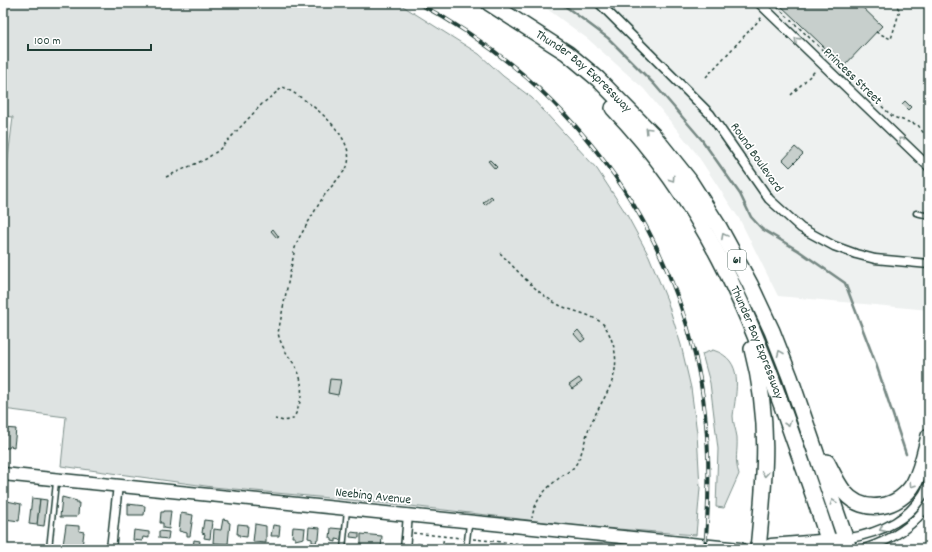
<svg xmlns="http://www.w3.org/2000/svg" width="932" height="552" font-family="Dekko,sans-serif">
  <rect width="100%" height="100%" fill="#fff"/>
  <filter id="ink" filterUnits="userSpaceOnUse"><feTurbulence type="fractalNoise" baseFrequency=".025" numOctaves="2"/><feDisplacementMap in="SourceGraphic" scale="8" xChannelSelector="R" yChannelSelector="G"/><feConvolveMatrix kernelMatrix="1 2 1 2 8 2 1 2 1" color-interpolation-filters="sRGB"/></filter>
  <g filter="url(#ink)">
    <path fill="#eef1f0" d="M 539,3 L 929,3 L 929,310 L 778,296 L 740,220 L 696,153 L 644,89 L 588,39 Z"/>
    <g fill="#dee3e2" stroke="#7e908b">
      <path d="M 3,3 L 398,3 L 479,54 L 503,76 L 532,98 L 597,169 L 627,215 L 649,256 L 667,300 L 681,345 L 691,388 L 697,433 L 700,488 L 696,535 L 579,526 L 402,505 L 213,487 L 61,466 L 66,417 L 3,409 L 3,199 L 13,117 L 3,116 Z"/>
      <path d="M 713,350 C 745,360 736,391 733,416 C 733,423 736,430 737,437 C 738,452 734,459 739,474 L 724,508 L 716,507 L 718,449 L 710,383 L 702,354 Z"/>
    </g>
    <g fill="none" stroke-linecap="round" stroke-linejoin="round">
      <path stroke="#758883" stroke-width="2.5" d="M 561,3 L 608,38 L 654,84 L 702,140 L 740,194 L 751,217 L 762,229 L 799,251 L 845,283 L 876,364 L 906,454"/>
    </g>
    <g fill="#c7cfcc" stroke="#1f3d34">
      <path d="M 778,3 L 858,3 L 882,26 L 844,66 Z"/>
      <path d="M 905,101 L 911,107 L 908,110 L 902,104 Z"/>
      <path d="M 795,147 L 803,154 L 790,167 L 783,160 Z"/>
      <path d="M 490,160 L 497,167 L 495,169 L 488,161 Z"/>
      <path d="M 491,196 L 493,198 L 485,205 L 483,203 Z"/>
      <path d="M 273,229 L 279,237 L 277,238 L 271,231 Z"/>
      <path d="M 578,330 L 585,339 L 581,342 L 574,334 Z"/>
      <path d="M 579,378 L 582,382 L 572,389 L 569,385 Z"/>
      <path d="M 330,379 L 341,380 L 338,395 L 328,393 Z"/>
      <path d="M 4,428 L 16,429 L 14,447 L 10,446 L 9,448 L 3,448 Z"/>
      <path d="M 62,497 L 77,501 L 77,503 L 79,503 L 78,515 L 76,517 L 60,517 Z"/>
      <path d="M 32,498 L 40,499 L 37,525 L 29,524 Z"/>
      <path d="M 40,499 L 47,500 L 44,526 L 37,525 Z"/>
      <path d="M 7,501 L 21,504 L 19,521 L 5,519 Z"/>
      <path d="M 128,504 L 145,506 L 144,515 L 128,515 Z"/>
      <path d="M 164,511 L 171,511 L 169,529 L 163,528 L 163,523 L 160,523 L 161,512 L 164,512 Z"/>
      <path d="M 181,513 L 193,515 L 190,536 L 187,536 L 187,533 L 179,531 Z"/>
      <path d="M 223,519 L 228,520 L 228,522 L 230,523 L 228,544 L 213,543 L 214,529 L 221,530 Z"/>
      <path d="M 204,520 L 212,521 L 210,539 L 204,538 L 205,534 L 202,533 Z"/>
      <path d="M 238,524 L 248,525 L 247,537 L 239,536 L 239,534 L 237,534 Z"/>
      <path d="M 255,524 L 266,526 L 266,543 L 253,542 Z"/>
      <path d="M 66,525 L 79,526 L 79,531 L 84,532 L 82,547 L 63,545 Z"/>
      <path d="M 273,525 L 280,526 L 279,536 L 271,536 Z"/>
      <path d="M 293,527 L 305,528 L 304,538 L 295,540 L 295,537 L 292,537 Z"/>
      <path d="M 309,527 L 320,528 L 319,539 L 317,539 L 316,543 L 312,542 L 312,539 L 308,538 Z"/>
      <path d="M 331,528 L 342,529 L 341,540 L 336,539 L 336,542 L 332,541 L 332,539 L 330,538 Z"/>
      <path d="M 134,530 L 149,532 L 149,538 L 143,537 L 142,541 L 133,540 Z"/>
      <path d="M 159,531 L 169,532 L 168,539 L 159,538 Z"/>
      <path d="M 351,532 L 359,533 L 359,538 L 350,537 Z"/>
      <path d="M 361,534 L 382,536 L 381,549 L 361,549 Z"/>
      <path d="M 194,540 L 200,541 L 199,548 L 193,547 Z"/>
      <path d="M 184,545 L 191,546 L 191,549 L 183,549 Z"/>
      <path d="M 230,545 L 237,546 L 237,549 L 230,549 Z"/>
    </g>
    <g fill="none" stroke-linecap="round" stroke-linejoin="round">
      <defs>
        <g id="lane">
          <path d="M 916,213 L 929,216"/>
          <path d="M 49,549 L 56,482"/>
          <path d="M 343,549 L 347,510"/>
          <path d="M 466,549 L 469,524"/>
        </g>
        <g id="street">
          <path d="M 599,3 L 710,114 L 769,199 L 801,228 L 834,246 L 856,254 L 875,259 L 929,264"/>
          <path d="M 759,3 L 929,167"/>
          <path d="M 845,539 C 882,533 913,519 929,484"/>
          <path d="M 111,549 L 118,485"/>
          <path d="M 405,549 L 408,515"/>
          <path d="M 864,549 C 889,541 914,526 929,503"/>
        </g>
        <g id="secondary">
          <path d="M 3,474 L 740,549"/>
          <path d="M 762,549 L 771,545 L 845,539"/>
        </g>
        <g id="highway">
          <path id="s1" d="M 489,3 L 567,53 L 598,79 L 653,135 L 689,180 L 719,227 L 750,284 L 772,331 L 790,377 L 849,549"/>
          <path id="s2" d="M 613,108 C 703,202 748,308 790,429 C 804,469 819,509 831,549"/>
          <path d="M 752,349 C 771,421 765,477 758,549"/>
          <path d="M 827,462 C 832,472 837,483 844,492 C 864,516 900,508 914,483 C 922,468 925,451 929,436"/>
        </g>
      </defs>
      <use href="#lane" stroke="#1f3d34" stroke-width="7"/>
      <use href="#street" stroke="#1f3d34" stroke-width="11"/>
      <use href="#secondary" stroke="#1f3d34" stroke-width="15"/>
      <use href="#highway" stroke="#1f3d34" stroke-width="18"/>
      <g stroke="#1f3d34" stroke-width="1.5" stroke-dasharray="3 3" stroke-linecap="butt">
        <path d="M 773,3 L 893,117 L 918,125 L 929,141"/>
        <path d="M 876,32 L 891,39 L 900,10 L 897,7"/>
        <path d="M 706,77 L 762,17"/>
        <path d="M 791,95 L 816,70"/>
        <path d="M 166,177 L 206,159 L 219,150 L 262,104 L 283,87 C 306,98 361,138 346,169 L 323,197 L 299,238 L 295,248 L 278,333 C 281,346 287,354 294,364 C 305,380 303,402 293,419 L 284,421 L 275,419"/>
        <path d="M 500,253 C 518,271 536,293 559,305 C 573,312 593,314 604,325 C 608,330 611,338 613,344 C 623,378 602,397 590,426 C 584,439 583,457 573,468 C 569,472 562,475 558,479 C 545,489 534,502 532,518"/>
        <path d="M 413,533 L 461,538"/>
        <path d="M 473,539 L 571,549"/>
        <path d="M 417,544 L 461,548"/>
        <path d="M 424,549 L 424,545"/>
        <path d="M 442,549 L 444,536"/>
      </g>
      <use href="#lane" stroke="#fff" stroke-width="4"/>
      <use href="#street" stroke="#fff" stroke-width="8"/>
      <use href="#secondary" stroke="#fff" stroke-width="12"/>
      <use href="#highway" stroke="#fff" stroke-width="15"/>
      <defs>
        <path id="rail" d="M 418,3 C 557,77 658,201 695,355 C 710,418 711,485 705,549"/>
      </defs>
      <use href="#rail" stroke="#1f3d34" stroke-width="4"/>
      <use href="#rail" stroke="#fff" stroke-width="2.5" stroke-dasharray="8" stroke-linecap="butt"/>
    </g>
    <defs><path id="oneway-chevron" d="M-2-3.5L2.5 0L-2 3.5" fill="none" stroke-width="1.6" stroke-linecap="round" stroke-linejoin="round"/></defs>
    <g stroke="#8f9e9a">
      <use href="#oneway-chevron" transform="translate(797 40) rotate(-136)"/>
      <use href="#oneway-chevron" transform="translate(648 130) rotate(-134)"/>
      <use href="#oneway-chevron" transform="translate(901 140) rotate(-136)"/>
      <use href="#oneway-chevron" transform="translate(672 179) rotate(56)"/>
      <use href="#oneway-chevron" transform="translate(724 236) rotate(-118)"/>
      <use href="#oneway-chevron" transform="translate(780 353) rotate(-112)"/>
      <use href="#oneway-chevron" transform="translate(788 424) rotate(71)"/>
      <use href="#oneway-chevron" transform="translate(765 474) rotate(94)"/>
      <use href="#oneway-chevron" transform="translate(912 485) rotate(123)"/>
      <use href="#oneway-chevron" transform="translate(833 502) rotate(-109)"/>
      <use href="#oneway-chevron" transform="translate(882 529) rotate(154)"/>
    </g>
  </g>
  <g text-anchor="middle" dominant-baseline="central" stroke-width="3.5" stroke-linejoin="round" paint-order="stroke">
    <rect fill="#fff" stroke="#627771" stroke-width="1" x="728" y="250" width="18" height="20" rx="3"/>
    <g font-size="12" font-weight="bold" fill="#1f3d34">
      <text x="737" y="260">61</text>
    </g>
    <g font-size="13" fill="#1f3d34" stroke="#fff">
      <text transform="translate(852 77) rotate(44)">Princess Street</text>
      <text stroke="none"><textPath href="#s1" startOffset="117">Thunder Bay Expressway</textPath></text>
      <text transform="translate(756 158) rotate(55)">Round Boulevard</text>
      <text stroke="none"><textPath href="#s2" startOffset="277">Thunder Bay Expressway</textPath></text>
      <text transform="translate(373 497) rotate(6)">Neebing Avenue</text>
    </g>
  </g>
  <rect width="932" height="552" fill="none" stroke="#fff" stroke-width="16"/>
  <rect x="8" y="8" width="916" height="536" fill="none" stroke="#1f3d34" stroke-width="1.5" filter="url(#ink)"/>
  <path d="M28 44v6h123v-6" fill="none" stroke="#1f3d34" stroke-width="2"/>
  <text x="34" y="44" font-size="12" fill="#1f3d34" stroke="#ffffff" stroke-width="3" paint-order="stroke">100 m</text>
</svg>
